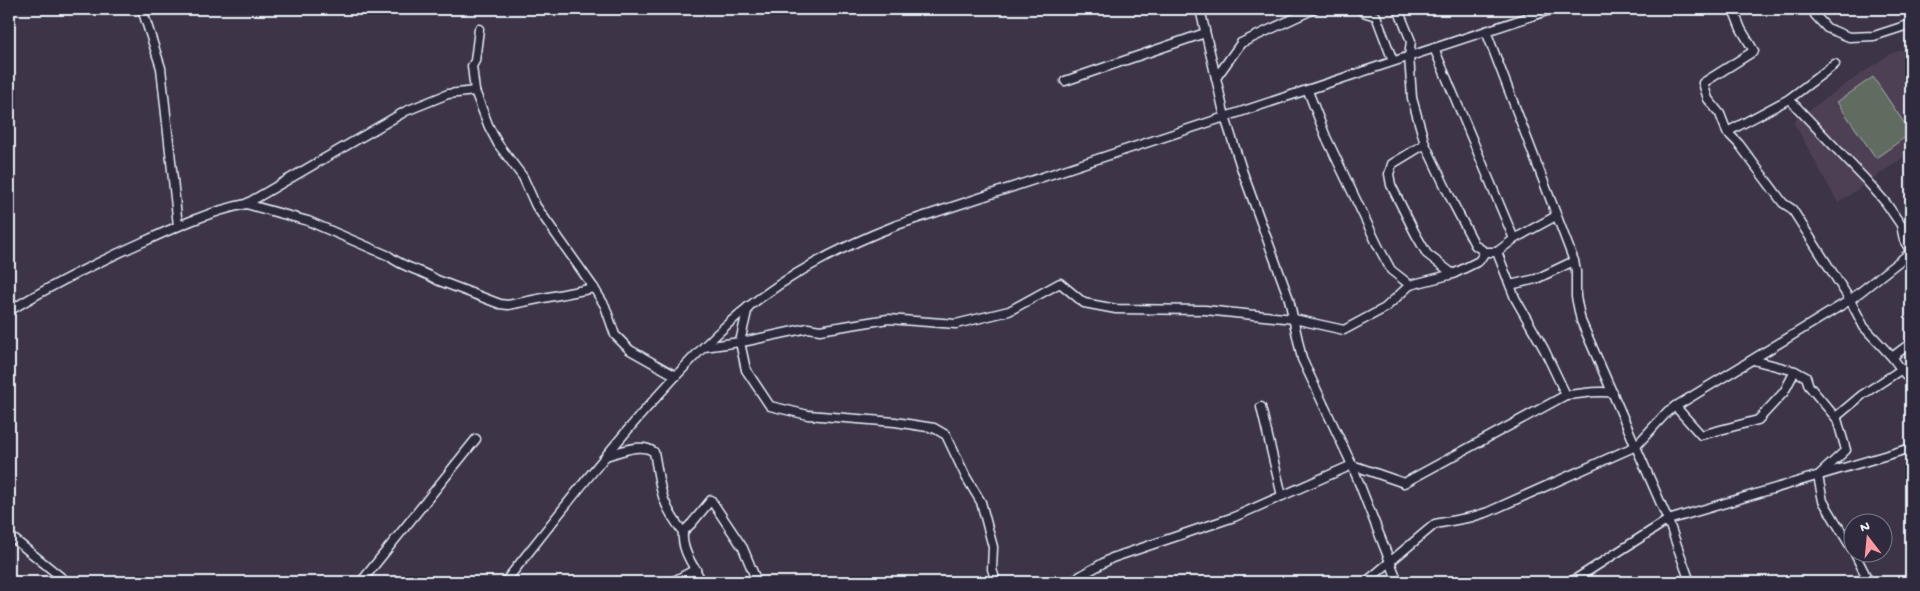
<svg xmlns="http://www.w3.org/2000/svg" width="1920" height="591" font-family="'Gochi Hand',sans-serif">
  <rect width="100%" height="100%" fill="#3d3448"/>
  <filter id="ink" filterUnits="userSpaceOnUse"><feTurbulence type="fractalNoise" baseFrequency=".02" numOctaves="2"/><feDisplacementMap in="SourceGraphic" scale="10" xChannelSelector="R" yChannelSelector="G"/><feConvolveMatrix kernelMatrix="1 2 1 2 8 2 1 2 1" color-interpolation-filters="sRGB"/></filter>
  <g filter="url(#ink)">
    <g fill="#4e4155">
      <path d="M 1911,47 L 1911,152 L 1838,203 L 1793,121 L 1890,54 Z"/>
      <path d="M 1911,571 L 1911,582 L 1876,582 Z"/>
    </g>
    <path fill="#606c61" stroke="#a4aeac" d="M 1873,77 L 1911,133 L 1876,158 L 1837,102 Z"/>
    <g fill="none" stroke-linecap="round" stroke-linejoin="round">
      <defs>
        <g id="minor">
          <path d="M 142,9 L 161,68 L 178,226"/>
          <path d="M 1200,9 L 1225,117 L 1243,173 L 1289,299 L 1302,359 L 1352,465 L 1398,582"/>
          <path d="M 1361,9 L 1363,12 L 1376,16 L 1393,61"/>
          <path d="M 1398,9 L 1411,41 L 1409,56 L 1412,98 L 1425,144 L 1454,205 L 1475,245 L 1485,252 L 1497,252 L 1515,298 L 1544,349 L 1566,395"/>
          <path d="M 1733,9 L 1741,29 L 1754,51 L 1703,83 L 1708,99 L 1720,114 L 1727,132 L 1739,144 L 1783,203 L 1792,209 L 1850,300 L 1864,327 L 1892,357 L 1911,382"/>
          <path d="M 1813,9 L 1815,15 L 1827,28 L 1849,37 L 1874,36 L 1911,24"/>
          <path d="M 479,29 L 475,61 L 472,66 L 475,91 L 489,127 L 498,144 L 523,177 L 536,206 L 594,288 L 605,306 L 615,335 L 630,350 L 676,376"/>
          <path d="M 1486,31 L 1574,261 L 1576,271 L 1576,297 L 1581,321 L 1668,520 L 1690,582"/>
          <path d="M 1434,48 L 1514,239"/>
          <path d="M 1216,78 L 1241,43 L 1314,9"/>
          <path d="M 1065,81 L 1205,33"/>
          <path d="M 1308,91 L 1326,137 L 1378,246 L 1391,270 L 1410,285 L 1453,274"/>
          <path d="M 1789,99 L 1866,180 L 1886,203 L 1901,225 L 1904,240 L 1911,252"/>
          <path d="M 1727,132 L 1789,99 L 1835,64"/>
          <path d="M 1425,144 L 1392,164 L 1389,174 L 1391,185 L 1415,233 L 1427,254 L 1453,274 L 1479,261 L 1485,252"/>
          <path d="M 246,204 L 308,221 L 389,256 C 403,268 422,270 437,280 L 500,304 L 508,305 L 594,288"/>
          <path d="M 1497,252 L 1514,239 L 1556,216"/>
          <path d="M 1510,285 L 1536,279 L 1574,261"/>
          <path d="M 748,307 L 740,342 L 746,370 L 770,406 L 808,415 L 895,422 L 934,428 L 946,435 L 966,477 L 981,502 L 993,547 L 992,569 L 996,582"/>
          <path d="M 9,311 C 53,284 98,262 145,241 C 178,226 211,211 246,204 L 406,111 L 448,94 L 475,91"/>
          <path d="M 704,347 L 747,341 L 808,328 L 820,330 L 888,319 L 956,324 L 1009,311 L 1060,283 L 1084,303 L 1116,309 L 1205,310 L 1294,319 L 1344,330 L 1385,308 L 1410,285"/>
          <path d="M 1892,357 L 1911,343"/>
          <path d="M 1795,371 L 1806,377 L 1809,386 L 1837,419 L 1846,450 L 1820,474"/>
          <path d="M 1675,406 L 1701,435 L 1758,420 L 1784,392 L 1795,371 L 1753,360"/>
          <path d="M 1261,407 L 1282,496"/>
          <path d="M 1837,419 L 1837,416 L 1862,395 L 1902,369"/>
          <path d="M 606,456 C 620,452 641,442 654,452 C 661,488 659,501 683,532 L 692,523 L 711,500 L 743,548 L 757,582"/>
          <path d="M 1818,476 L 1823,501 L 1852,549"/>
          <path d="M 683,532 C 681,551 694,566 702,582"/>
          <path d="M 9,535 L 67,582"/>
          <path d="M 1855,554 L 1869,582"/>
          <path d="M 361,582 L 476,439"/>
          <path d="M 505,582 C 560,513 614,442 674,378 C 701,349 728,321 760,298 C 802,267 848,244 897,225 C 1115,153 1334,81 1553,9"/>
          <path d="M 672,582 L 696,569"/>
          <path d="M 1072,582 L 1075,579 L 1112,558 L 1234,517 L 1352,465 L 1404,483 L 1566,395 C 1583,394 1597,390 1613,393"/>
          <path d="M 1366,582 L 1435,524 L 1472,517 L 1488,512 L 1636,446 L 1668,411 L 1850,300 L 1911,252"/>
          <path d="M 1571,582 L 1668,520 L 1911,448"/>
        </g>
      </defs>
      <use href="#minor" stroke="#e8f1f8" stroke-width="11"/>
      <use href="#minor" stroke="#2f2a3d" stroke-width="8"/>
    </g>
  </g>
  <rect width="1920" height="591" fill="none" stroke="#2f2a3d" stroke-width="30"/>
  <rect x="15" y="15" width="1890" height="561" fill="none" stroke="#e8f1f8" stroke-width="2" filter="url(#ink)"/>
  <g transform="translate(1868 538) rotate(344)"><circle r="24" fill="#2f2a3d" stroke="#797a88"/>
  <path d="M0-4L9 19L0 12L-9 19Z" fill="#ff9aa2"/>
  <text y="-8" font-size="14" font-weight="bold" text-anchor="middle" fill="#e8f1f8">N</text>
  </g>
</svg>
